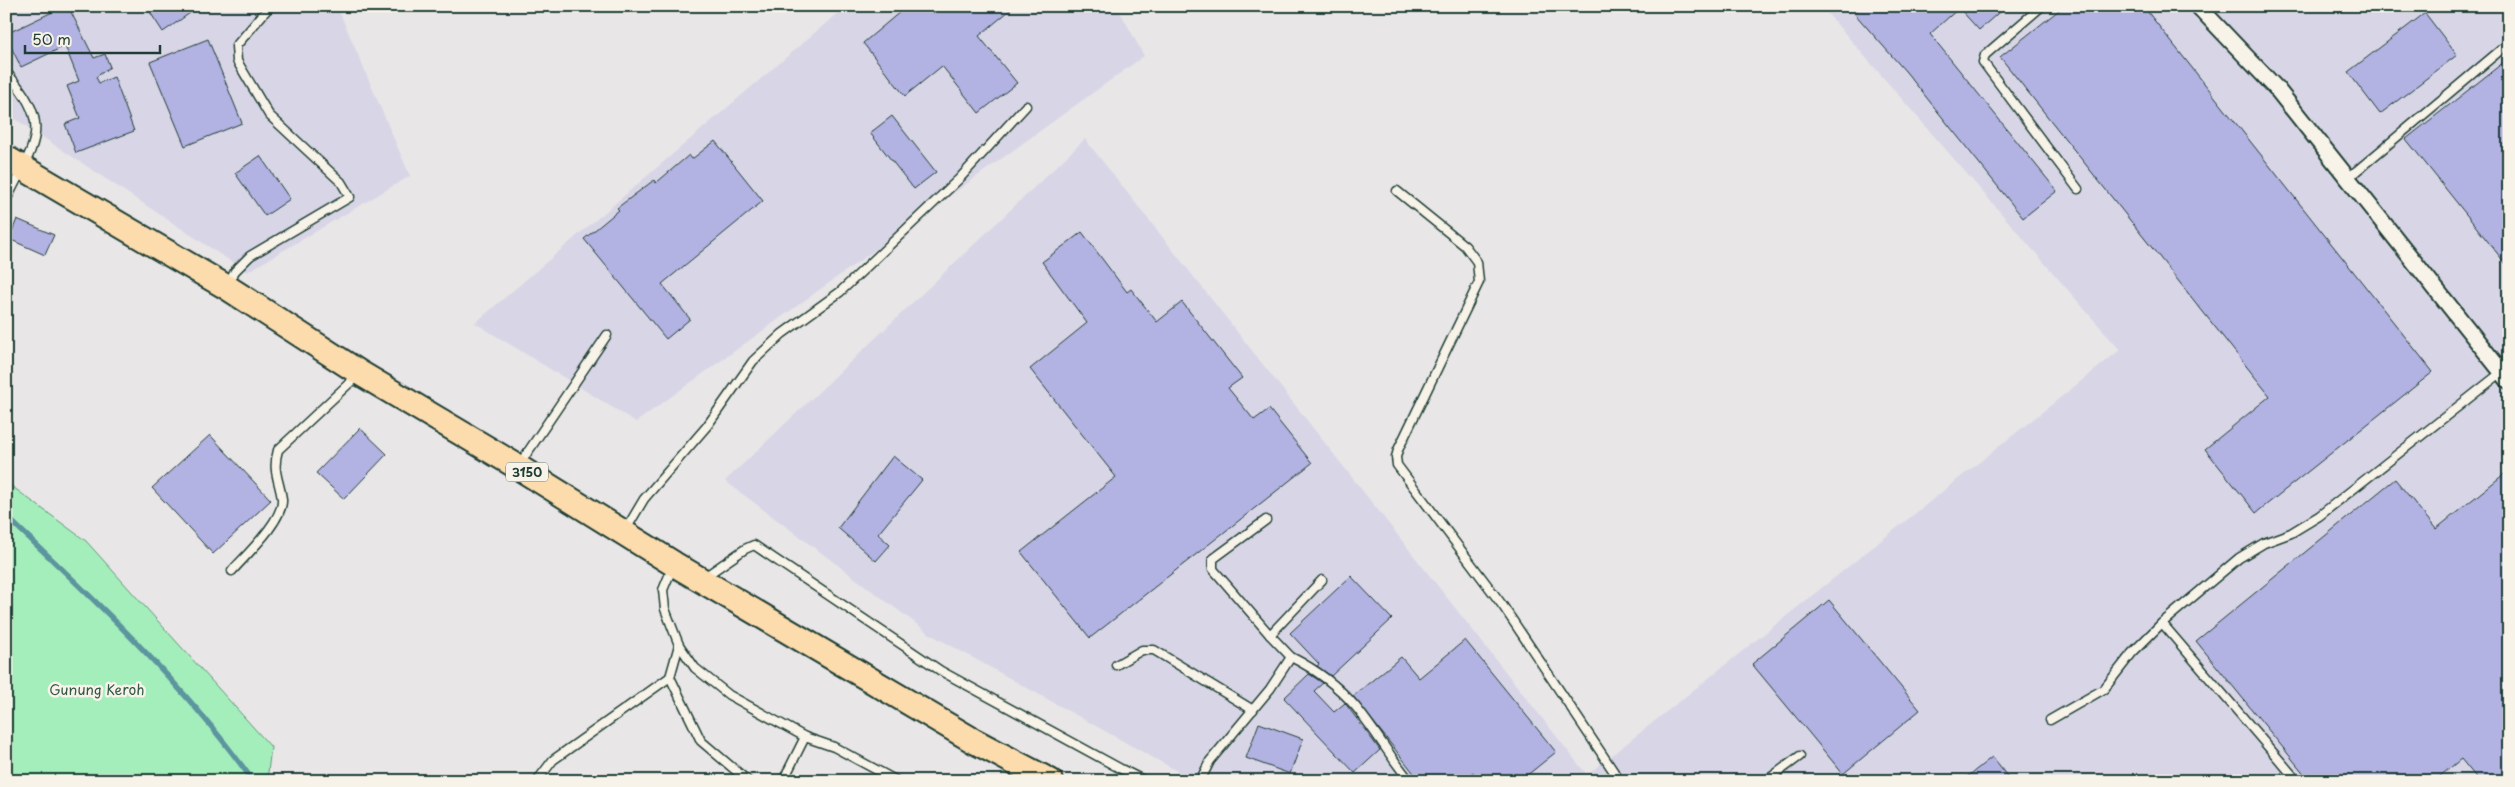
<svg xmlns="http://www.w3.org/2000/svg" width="2515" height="787" font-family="'Playpen Sans',sans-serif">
  <rect width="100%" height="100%" fill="#e9e6e7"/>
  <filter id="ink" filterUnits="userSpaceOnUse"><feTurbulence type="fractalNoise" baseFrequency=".02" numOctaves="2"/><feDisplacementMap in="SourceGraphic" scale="10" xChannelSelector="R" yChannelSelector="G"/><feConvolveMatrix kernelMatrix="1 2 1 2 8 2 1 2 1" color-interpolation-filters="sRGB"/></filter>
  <g filter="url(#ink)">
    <g fill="#d8d6e6">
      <path d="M 6,6 L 337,6 L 410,176 L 247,272 L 6,113 Z"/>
      <path d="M 846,6 L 1117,6 L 1144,56 L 636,422 L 475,323 Z"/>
      <path d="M 1821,6 L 2509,6 L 2509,781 L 1195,781 L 930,634 L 725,481 L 1085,139 L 1587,775 L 2120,350 Z"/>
    </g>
    <path fill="#a4eebc" stroke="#629678" d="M 6,482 L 86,541 L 271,747 L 267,781 L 6,781 Z"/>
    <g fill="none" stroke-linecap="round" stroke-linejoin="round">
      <path stroke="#5c959e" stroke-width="5.5" d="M 6,516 C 94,599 183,682 253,781"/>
    </g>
    <g fill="#b2b2e3" stroke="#1f3d34">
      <path d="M 65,6 L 68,6 L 94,58 L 105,54 L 110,67 L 96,77 L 99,83 L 114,77 L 134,131 L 76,153 L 65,124 L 80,118 L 67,86 L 79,81 L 65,46 L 21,67 L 6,37 L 6,34 Z"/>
      <path d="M 146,6 L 200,6 L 163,32 Z"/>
      <path d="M 907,6 L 1015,6 L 979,36 L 1017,83 L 979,113 L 942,66 L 905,96 L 863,43 Z"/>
      <path d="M 1861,6 L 2006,6 L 1979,30 L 1959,8 L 1930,34 L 2057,191 L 2023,218 L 1906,72 L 1854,13 Z"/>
      <path d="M 2064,6 L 2143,6 L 2433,372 L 2256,513 L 2205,449 L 2270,396 L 2000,57 Z"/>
      <path d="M 2425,13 L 2457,55 L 2380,114 L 2348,72 Z"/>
      <path d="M 208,39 L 242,123 L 185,146 L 150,62 Z"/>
      <path d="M 2509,58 L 2509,268 L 2406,139 Z"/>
      <path d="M 892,116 L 936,172 L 914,189 L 870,133 Z"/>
      <path d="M 715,141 L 763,201 L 662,284 L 690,319 L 666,339 L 584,239 L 619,210 L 617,208 L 654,180 L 656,183 L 689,155 L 692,159 Z"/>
      <path d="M 260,156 L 290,199 L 265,216 L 235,173 Z"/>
      <path d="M 17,219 L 54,235 L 45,255 L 9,239 Z"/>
      <path d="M 1082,232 L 1127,292 L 1131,289 L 1157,322 L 1182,302 L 1242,378 L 1228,388 L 1254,420 L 1269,409 L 1312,463 L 1090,638 L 1021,552 L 1116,477 L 1030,369 L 1087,323 L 1042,262 Z"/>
      <path d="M 360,428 L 387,454 L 344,499 L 316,473 Z"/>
      <path d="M 210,435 L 271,500 L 213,554 L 152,488 Z"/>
      <path d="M 893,456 L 922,480 L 878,534 L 890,545 L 876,561 L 838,528 Z"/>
      <path d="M 2509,470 L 2509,781 L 2479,781 L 2461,759 L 2434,781 L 2310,781 L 2196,641 L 2395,479 L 2436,529 Z"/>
      <path d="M 1351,576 L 1392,619 L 1331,676 L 1317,666 L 1319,664 L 1290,633 Z"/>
      <path d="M 1829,600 L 1920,710 L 1843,774 L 1752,664 Z"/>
      <path d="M 1465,640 L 1556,752 L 1520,781 L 1480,781 L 1473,772 L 1462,781 L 1420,781 L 1353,696 L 1401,657 L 1419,678 Z"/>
      <path d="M 1309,674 L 1323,683 L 1314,691 L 1334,712 L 1345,703 L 1380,750 L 1355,773 L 1284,698 Z"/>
      <path d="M 1259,723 L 1303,739 L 1290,774 L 1246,758 Z"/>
      <path d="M 1992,757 L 2011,781 L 1962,781 Z"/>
    </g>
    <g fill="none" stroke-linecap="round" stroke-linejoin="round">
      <defs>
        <g id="service">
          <path d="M 2042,6 L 1985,55 L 1983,62 L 2078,189"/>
          <path d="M 6,72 C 55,127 34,142 6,201"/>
          <path d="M 2348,178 L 2509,43"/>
          <path d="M 1397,191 L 1465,246 L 1477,262 L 1479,282 L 1398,450 L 1396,457 L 1397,465 L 1503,606 L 1620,781"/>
          <path d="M 229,284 L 235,271 L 250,256 L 350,197 L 341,182 L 269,115 L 237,61 L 236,46 L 270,6"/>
          <path d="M 519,465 L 607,335"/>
          <path d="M 1266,520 L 1213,559 L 1213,569 L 1270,635"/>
          <path d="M 625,531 L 644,499 L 707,426 L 753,361 L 782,334 L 840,292 L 959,179 L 1026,106"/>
          <path d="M 673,566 L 663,590 L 665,609 L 679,645 L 695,668 L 729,695 L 805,737 L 834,747 L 897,781"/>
          <path d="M 232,571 C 245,556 284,520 282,499 C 279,479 272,471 278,450 L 358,375"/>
          <path d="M 703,578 L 745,549 L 754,545 L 941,671 L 1121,769 L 1145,781"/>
          <path d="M 679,645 L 670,677 L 701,741 L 748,781"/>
          <path d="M 1291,657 C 1315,669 1337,685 1355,706 C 1375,730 1390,757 1410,781"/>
          <path d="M 1116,665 L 1142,650 L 1154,650 L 1253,710"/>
          <path d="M 2050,720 L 2104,689 L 2132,653 L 2162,623"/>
          <path d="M 2294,777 L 2162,623 L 2239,558 L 2264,543 L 2291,533 L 2319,516 L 2502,372"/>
          <path d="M 537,781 L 553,760 L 670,677"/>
          <path d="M 783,781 L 805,737"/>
          <path d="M 1200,781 L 1210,761 L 1270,689 L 1291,657 L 1270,635 L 1322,580"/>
          <path d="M 1766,781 L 1800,756"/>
        </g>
        <path id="minor" d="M 2198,6 L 2276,88 L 2509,381"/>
        <path id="primary" d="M 6,158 L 228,288 L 360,373 L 518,467 L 674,564 L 974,741 L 1050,781"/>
      </defs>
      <use href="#service" stroke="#1f3d34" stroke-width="11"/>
      <use href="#minor" stroke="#1f3d34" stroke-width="19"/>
      <use href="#primary" stroke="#1f3d34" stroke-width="28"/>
      <use href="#service" stroke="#f7f3e8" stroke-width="8"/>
      <use href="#minor" stroke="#f7f3e8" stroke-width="15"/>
      <use href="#primary" stroke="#fcdcac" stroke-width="24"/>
    </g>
  </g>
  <g text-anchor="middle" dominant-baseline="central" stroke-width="5" stroke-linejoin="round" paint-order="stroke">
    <rect fill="#f7f3e8" stroke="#60746a" stroke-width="1" x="506" y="462.5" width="42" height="19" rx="4"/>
    <g font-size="12" font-weight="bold" fill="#1f3d34">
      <text x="527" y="472">3150</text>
    </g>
    <g font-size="14" fill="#335848" stroke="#f7f3e8">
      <text x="97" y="689">Gunung Keroh</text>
    </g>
  </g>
  <rect width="2515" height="787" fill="none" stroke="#f7f3e8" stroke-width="25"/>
  <rect x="12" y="12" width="2490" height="762" fill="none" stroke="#1f3d34" stroke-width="2" filter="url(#ink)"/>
  <path d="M25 45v8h135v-8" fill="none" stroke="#1f3d34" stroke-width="2.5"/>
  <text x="32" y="45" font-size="15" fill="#1f3d34" stroke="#f7f3e8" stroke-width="4" paint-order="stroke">50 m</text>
</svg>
